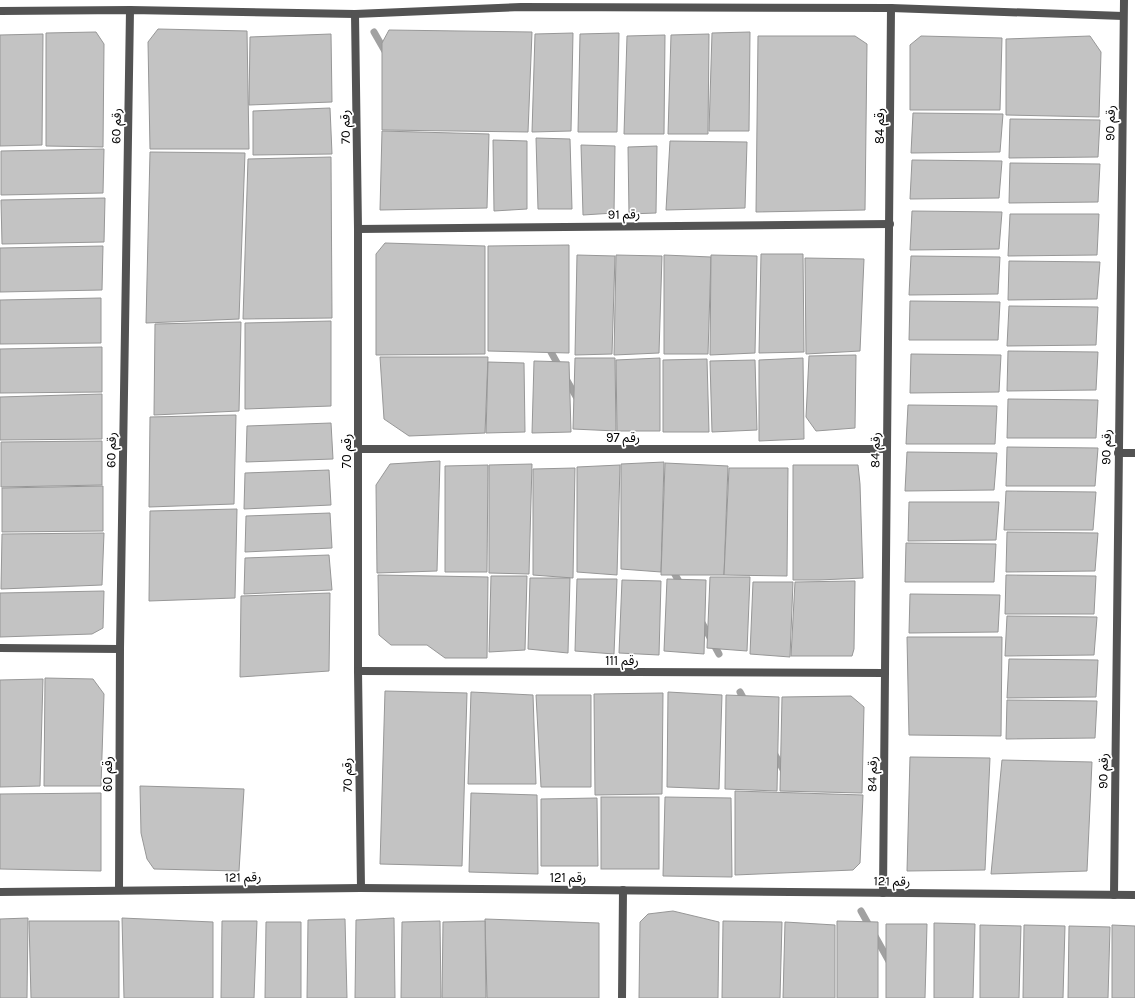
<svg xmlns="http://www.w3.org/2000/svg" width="1135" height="998" font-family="Karla,'Noto Sans Arabic',sans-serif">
  <rect width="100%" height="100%" fill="#fff"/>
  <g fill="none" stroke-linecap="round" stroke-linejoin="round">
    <g stroke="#a1a1a1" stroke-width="7">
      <path d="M 374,32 L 386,53"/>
      <path d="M 547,345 L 578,400"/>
      <path d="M 657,542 L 682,587"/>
      <path d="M 701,621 L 719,654"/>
      <path d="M 740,692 L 746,703"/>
      <path d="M 774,753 L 785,773"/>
      <path d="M 861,911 L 890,963"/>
    </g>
  </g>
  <g fill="#c3c3c3" stroke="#979797">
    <path d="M 158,29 L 247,31 L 249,149 L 150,149 L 148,42 Z"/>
    <path d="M 389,30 L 532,32 L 528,132 L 382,130 L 382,43 Z"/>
    <path d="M 96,32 L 104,44 L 103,147 L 46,146 L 46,33 Z"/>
    <path d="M 750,32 L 749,131 L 709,131 L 712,33 Z"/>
    <path d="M 573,33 L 571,131 L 532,132 L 535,34 Z"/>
    <path d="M 619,33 L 617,132 L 578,132 L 580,34 Z"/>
    <path d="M 43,34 L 42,145 L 0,146 L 0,35 Z"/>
    <path d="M 331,34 L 332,102 L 249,105 L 250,37 Z"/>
    <path d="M 709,34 L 708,134 L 668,134 L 671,35 Z"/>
    <path d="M 665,35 L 664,134 L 624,134 L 627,36 Z"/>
    <path d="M 758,36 L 855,36 L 867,44 L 865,210 L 756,212 Z"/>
    <path d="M 921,36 L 1002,38 L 1000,110 L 910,110 L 910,45 Z"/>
    <path d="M 1090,36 L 1101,52 L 1099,117 L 1006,115 L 1006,39 Z"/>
    <path d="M 330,108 L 332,154 L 253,155 L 253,111 Z"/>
    <path d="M 913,113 L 1003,114 L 1000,152 L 911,153 Z"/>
    <path d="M 1010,119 L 1100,120 L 1098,157 L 1009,158 Z"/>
    <path d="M 382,131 L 489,134 L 487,208 L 380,210 Z"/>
    <path d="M 536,138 L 570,139 L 572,209 L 538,209 Z"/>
    <path d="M 493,140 L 527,141 L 527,209 L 494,211 Z"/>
    <path d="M 670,141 L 747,142 L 745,208 L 666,210 Z"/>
    <path d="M 581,145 L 615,146 L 614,213 L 583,215 Z"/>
    <path d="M 657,146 L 656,213 L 629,214 L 628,147 Z"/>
    <path d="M 104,149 L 103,193 L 1,195 L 1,151 Z"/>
    <path d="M 150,152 L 245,153 L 239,319 L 146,323 Z"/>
    <path d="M 331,157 L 332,318 L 243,319 L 248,159 Z"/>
    <path d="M 912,160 L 1002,161 L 999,198 L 910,199 Z"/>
    <path d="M 1010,163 L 1100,164 L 1098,202 L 1009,203 Z"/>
    <path d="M 105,198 L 104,242 L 2,244 L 1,200 Z"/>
    <path d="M 912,211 L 1002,212 L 999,249 L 910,250 Z"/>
    <path d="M 1010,214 L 1099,214 L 1097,255 L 1008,256 Z"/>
    <path d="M 385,243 L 485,246 L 485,354 L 376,355 L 376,254 Z"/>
    <path d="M 569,245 L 569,353 L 488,351 L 488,246 Z"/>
    <path d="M 103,246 L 102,290 L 0,292 L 0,248 Z"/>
    <path d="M 761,254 L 803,254 L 804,352 L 759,353 Z"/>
    <path d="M 577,255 L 615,256 L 612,354 L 575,355 Z"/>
    <path d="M 616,255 L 662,256 L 659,353 L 614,355 Z"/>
    <path d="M 664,255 L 711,257 L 708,354 L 664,354 Z"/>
    <path d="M 711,255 L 757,256 L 755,353 L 710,355 Z"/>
    <path d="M 911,256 L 1000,257 L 998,294 L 909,295 Z"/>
    <path d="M 805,258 L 864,259 L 860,351 L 806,354 Z"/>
    <path d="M 1009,261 L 1100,262 L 1097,299 L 1008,300 Z"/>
    <path d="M 101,298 L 101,343 L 0,344 L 0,300 Z"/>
    <path d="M 910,301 L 1000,302 L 998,340 L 909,340 Z"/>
    <path d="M 1009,306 L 1098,307 L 1096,345 L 1007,346 Z"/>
    <path d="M 331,321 L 331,406 L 245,409 L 245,323 Z"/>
    <path d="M 241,322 L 239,411 L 154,415 L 155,324 Z"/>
    <path d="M 102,347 L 102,392 L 0,393 L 0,349 Z"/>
    <path d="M 1008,351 L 1098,352 L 1096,390 L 1007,391 Z"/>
    <path d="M 911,354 L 1001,355 L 999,392 L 910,393 Z"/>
    <path d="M 856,355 L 855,428 L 816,431 L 806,417 L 809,356 Z"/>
    <path d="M 380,357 L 488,357 L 485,433 L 409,436 L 384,419 Z"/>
    <path d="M 575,358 L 615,358 L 616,431 L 573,429 Z"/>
    <path d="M 660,358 L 660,431 L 617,431 L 616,360 Z"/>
    <path d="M 803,358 L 804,439 L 759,441 L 759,360 Z"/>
    <path d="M 707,359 L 709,432 L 663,432 L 663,360 Z"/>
    <path d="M 755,360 L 757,430 L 712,432 L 710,361 Z"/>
    <path d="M 534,361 L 569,362 L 571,432 L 532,433 Z"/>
    <path d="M 488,362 L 524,363 L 525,432 L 486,433 Z"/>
    <path d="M 102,394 L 102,439 L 0,440 L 0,397 Z"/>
    <path d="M 1008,399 L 1098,400 L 1096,438 L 1007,438 Z"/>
    <path d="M 908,405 L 997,406 L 995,444 L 906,444 Z"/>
    <path d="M 236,415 L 234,504 L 149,507 L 150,417 Z"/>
    <path d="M 331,423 L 333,459 L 246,462 L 247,426 Z"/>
    <path d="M 102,441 L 102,485 L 1,487 L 1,442 Z"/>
    <path d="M 1007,447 L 1098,448 L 1095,486 L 1006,486 Z"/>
    <path d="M 907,452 L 997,453 L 994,490 L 905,491 Z"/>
    <path d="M 440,461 L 437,571 L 377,573 L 376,485 L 390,464 Z"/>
    <path d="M 664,462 L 661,572 L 621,569 L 621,464 Z"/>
    <path d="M 665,463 L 728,466 L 724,575 L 661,575 Z"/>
    <path d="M 532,464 L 529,574 L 489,573 L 489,465 Z"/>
    <path d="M 488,465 L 487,572 L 445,572 L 445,466 Z"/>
    <path d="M 620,465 L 617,575 L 577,572 L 577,467 Z"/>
    <path d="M 793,465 L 858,465 L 860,484 L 863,578 L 819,580 L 793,580 Z"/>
    <path d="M 575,468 L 573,578 L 533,575 L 533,469 Z"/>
    <path d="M 729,468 L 788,468 L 787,576 L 724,575 Z"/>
    <path d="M 329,470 L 331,505 L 244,509 L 245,473 Z"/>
    <path d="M 103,486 L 103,531 L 2,532 L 2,488 Z"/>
    <path d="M 1006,491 L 1096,492 L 1093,530 L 1004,530 Z"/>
    <path d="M 909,502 L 999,502 L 996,540 L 908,541 Z"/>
    <path d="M 237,509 L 235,598 L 149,601 L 150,511 Z"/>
    <path d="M 330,513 L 332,548 L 245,552 L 246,516 Z"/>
    <path d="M 1007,532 L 1098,533 L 1095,571 L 1006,572 Z"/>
    <path d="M 104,533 L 102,585 L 1,589 L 2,534 Z"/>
    <path d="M 906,543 L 996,544 L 994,582 L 905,582 Z"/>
    <path d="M 329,555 L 332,590 L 244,594 L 245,558 Z"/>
    <path d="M 378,575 L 488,577 L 487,658 L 445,658 L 427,645 L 391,645 L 379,635 Z"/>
    <path d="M 1006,575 L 1096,576 L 1094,614 L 1005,614 Z"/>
    <path d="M 491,576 L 527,576 L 525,650 L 489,652 Z"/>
    <path d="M 710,577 L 750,577 L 747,651 L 707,648 Z"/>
    <path d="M 530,578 L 570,578 L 568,653 L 528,649 Z"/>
    <path d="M 577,579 L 617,579 L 614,654 L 575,651 Z"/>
    <path d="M 667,579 L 706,580 L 704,654 L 664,651 Z"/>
    <path d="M 622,580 L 661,581 L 659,655 L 619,653 Z"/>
    <path d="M 855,581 L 854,649 L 852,656 L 791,656 L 795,582 Z"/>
    <path d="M 753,582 L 793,582 L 790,657 L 750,654 Z"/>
    <path d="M 104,591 L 103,628 L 92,634 L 0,637 L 0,593 Z"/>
    <path d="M 330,593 L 329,671 L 240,677 L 241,596 Z"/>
    <path d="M 910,594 L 1000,595 L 998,632 L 909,633 Z"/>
    <path d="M 1007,616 L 1097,617 L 1094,655 L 1005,656 Z"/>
    <path d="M 907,637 L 1002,637 L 1001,736 L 909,735 Z"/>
    <path d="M 1009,659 L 1098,660 L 1096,697 L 1007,698 Z"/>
    <path d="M 45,678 L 93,679 L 104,694 L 101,786 L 44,786 Z"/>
    <path d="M 43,679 L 40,786 L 0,787 L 0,680 Z"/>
    <path d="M 385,691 L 467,693 L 462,866 L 380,864 Z"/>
    <path d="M 471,692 L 533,695 L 536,784 L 468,784 Z"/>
    <path d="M 668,692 L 722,695 L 719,789 L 667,787 Z"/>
    <path d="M 663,693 L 662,794 L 595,795 L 594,694 Z"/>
    <path d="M 536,695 L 591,695 L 591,787 L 541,787 Z"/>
    <path d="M 726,695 L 779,697 L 777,791 L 725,789 Z"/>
    <path d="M 851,696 L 864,707 L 862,793 L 780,791 L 782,697 Z"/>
    <path d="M 1007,700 L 1097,701 L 1095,738 L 1006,739 Z"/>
    <path d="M 910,757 L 990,758 L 985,870 L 907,871 Z"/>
    <path d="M 1002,760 L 1092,762 L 1087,871 L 991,874 Z"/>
    <path d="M 140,786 L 244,789 L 239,871 L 154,869 L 147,859 L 141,833 Z"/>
    <path d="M 735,791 L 863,795 L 860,863 L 853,870 L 735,875 Z"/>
    <path d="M 101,793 L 101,871 L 0,869 L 0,794 Z"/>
    <path d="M 471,793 L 537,795 L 538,874 L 469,872 Z"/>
    <rect x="601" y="797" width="58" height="72"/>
    <path d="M 665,797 L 731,798 L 732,877 L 663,876 Z"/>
    <path d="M 597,798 L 598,866 L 541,866 L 541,799 Z"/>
    <path d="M 673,911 L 719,922 L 718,998 L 639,998 L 640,922 L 648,914 Z"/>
    <path d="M 28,918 L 27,998 L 0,998 L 0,919 Z"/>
    <path d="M 122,918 L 213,922 L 213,998 L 124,998 Z"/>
    <path d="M 394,918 L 395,998 L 355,998 L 356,920 Z"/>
    <path d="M 345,919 L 347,998 L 307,998 L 308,920 Z"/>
    <path d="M 485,919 L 599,923 L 599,998 L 487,998 Z"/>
    <path d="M 29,921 L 119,921 L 119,998 L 31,998 Z"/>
    <path d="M 222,921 L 257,921 L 254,998 L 221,998 Z"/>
    <path d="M 440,921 L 441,998 L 401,998 L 402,922 Z"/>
    <path d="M 485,921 L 486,998 L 442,998 L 443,922 Z"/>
    <path d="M 723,921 L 782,922 L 780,998 L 722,998 Z"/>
    <path d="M 837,921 L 878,922 L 878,998 L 837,998 Z"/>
    <path d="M 266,922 L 301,922 L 301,998 L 265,998 Z"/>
    <path d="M 785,922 L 835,925 L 835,998 L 783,998 Z"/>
    <path d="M 934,923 L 975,924 L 973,998 L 934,998 Z"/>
    <path d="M 886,924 L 927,924 L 925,998 L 886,998 Z"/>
    <path d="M 980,925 L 1021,926 L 1019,998 L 980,998 Z"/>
    <path d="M 1024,925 L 1065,926 L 1063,998 L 1023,998 Z"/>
    <path d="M 1112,925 L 1135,926 L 1135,998 L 1112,998 Z"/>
    <path d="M 1069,926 L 1110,927 L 1108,998 L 1068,998 Z"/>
  </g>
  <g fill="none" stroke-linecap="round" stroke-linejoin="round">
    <g stroke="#535353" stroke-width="8">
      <path d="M 0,11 L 130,10 L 355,14 L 521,7 L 891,8 L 1123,16"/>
      <path d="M 355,14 L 358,229 L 358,671 L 361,888"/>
      <path d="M 358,229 L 890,224"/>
      <path d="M 358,449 L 887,449"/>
      <path d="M 1118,453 L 1135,453"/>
      <path d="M 0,648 L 120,649"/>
      <path d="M 358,671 L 885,673"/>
      <path d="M 119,890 L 120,649 L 130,10"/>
      <path d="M 0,892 L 361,888 L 1135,895"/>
      <path d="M 883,893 L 891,8"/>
      <path d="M 1114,895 L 1124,0"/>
      <path d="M 622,998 L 623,890"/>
    </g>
  </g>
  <g text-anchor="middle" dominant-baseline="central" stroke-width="3.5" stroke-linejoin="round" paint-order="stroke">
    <g font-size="13" fill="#000" stroke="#fff">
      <text transform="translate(1110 123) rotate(-89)">رقم 90</text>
      <text transform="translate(116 126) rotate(-89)">رقم 60</text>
      <text transform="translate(879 126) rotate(-90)">رقم 84</text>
      <text transform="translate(345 127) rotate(-91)">رقم 70</text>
      <text transform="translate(624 214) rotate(-1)">رقم 91</text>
      <text x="623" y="437">رقم 97</text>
      <text transform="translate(1106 447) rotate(-89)">رقم 90</text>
      <text transform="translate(111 450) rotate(-89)">رقم 60</text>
      <text transform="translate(875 450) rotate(-89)">رقم 84</text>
      <text transform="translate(346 451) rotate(-90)">رقم 70</text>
      <text x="622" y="660">رقم 111</text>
      <text transform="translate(1103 771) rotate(-89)">رقم 90</text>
      <text transform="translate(107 774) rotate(-90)">رقم 60</text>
      <text transform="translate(872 774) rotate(-89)">رقم 84</text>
      <text transform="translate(347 775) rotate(-91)">رقم 70</text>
      <text transform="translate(243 877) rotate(-1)">رقم 121</text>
      <text x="568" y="877">رقم 121</text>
      <text transform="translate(892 881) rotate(1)">رقم 121</text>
    </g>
  </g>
</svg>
